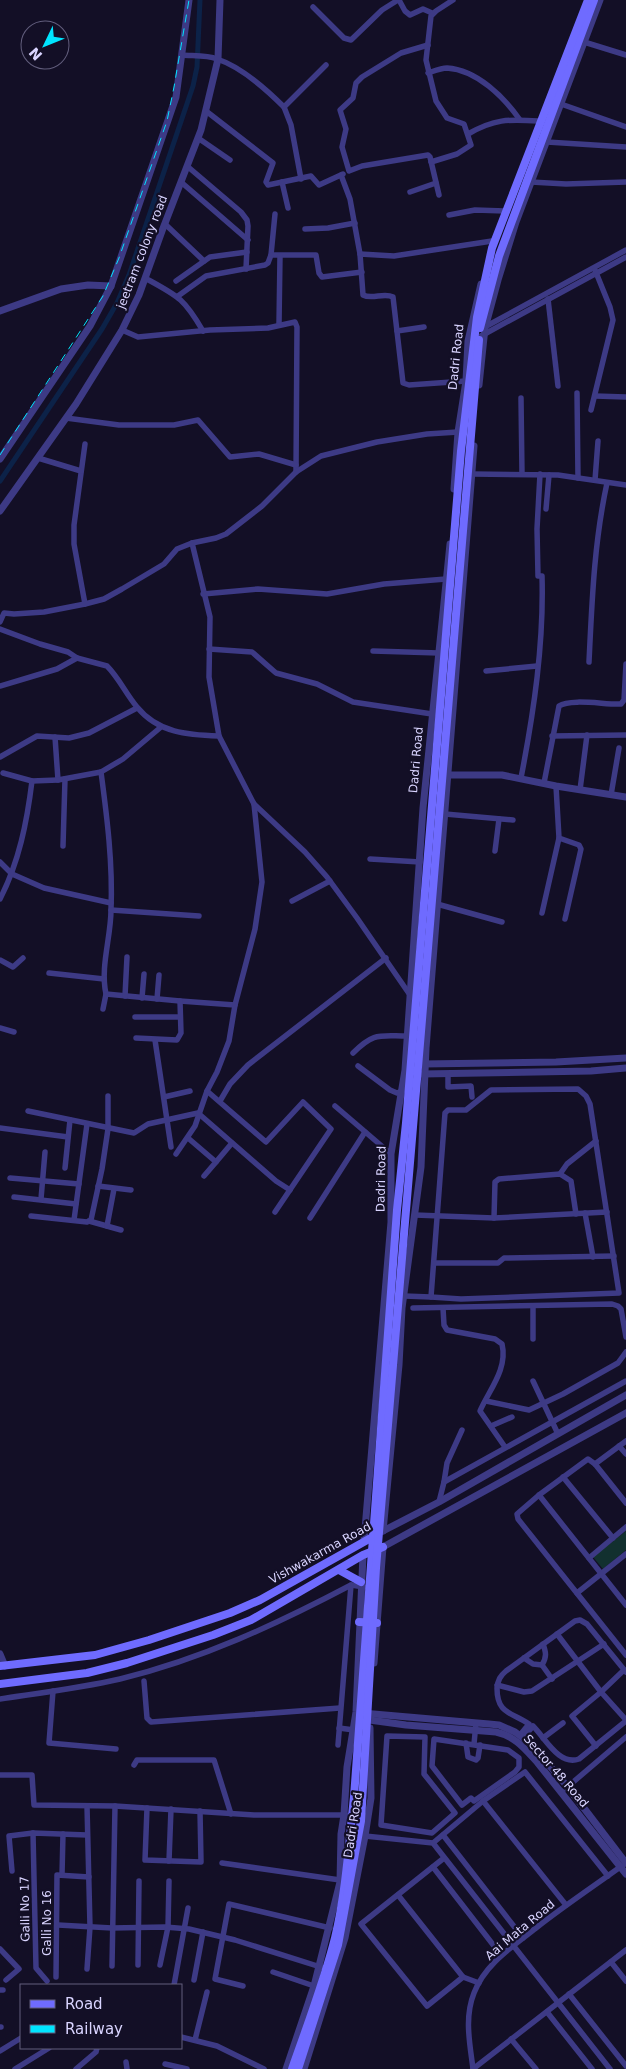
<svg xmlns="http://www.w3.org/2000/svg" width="626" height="2069" font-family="'DejaVu Sans',sans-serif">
  <rect width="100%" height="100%" fill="#130f26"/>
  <path fill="#12302f" d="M 626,1531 L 626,1550 L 603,1569 L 593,1557 Z"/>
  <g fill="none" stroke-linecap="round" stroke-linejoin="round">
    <path stroke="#0c2248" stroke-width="5" d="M 0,481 L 102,329 L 117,303 L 129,275 L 193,86 L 197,67 L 200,0"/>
    <g stroke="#3d3a85" stroke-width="5.5">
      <path d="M 399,0 L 405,11 L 410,15 L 423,9 L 432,13"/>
      <path d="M 313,7 L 344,38 L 351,40 L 382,10 L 398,0"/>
      <path d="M 584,42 L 626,55"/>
      <path d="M 428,45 L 401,53 L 362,77 L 356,83 L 353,98 L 340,110 L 346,129 L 342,147 L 349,171 L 362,166 L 428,155 L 430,157 L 439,195"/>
      <path d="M 182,55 C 193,56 207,55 217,59 C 242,67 266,89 284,107"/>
      <path d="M 428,73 C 434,71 441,68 447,68 C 477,70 504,97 520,120"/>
      <path d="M 561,104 L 626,127"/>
      <path d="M 206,111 L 273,163 L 266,182 L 268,185 L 311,176 L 319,185 L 343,174"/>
      <path d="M 468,134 C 494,119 508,119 538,121"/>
      <path d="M 198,138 L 230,160"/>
      <path d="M 547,142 L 626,147"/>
      <path d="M 431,162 L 457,154 L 471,145 L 464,124 L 447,118 L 436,101 L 426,60 L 431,16 L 436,11 L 453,0"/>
      <path d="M 187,166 L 241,212 L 247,220 L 248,226 L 246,269"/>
      <path d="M 341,175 L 350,199 L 360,254 L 363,295 C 372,300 384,292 393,297 L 403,383 L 409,385 L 466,381"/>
      <path d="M 301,179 L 291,125 L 284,107 L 326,65"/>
      <path d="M 181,182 L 248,240"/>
      <path d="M 282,182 L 288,208"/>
      <path d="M 531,182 L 566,184 L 626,182"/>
      <path d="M 410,192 L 436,183"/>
      <path d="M 449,215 L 475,210 L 505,211"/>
      <path d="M 165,224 L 204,261"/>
      <path d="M 305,229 L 328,228 L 355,223"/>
      <path d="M 360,254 L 394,256 L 492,241"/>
      <path d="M 271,255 L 275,214"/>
      <path d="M 145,278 C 178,296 184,298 203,331"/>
      <path d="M 176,281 L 210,257 L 247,252"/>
      <path d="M 178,296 L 206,276 L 265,265 L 268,263 L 271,255 L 316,255 L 319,273 L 322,277 L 362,272"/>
      <path d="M 548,299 L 558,386"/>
      <path d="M 279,324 L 280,256"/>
      <path d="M 483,328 L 626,250"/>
      <path d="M 122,330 L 138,337 L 210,330 L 268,328 L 295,322 L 297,327 L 296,472"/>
      <path d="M 397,331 L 424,327"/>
      <path d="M 481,336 L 626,257"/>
      <path d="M 577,393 L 578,478"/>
      <path d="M 595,396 L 626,397"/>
      <path d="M 521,398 L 522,474"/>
      <path d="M 591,410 L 613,320 L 610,307 L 595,270"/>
      <path d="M 66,418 L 119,425 L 174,425 L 198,420 L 230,457 L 259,454 L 296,465"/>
      <path d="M 85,444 L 74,525 L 74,544 L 85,604"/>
      <path d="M 38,458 L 81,471"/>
      <path d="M 472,474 L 558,475 L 626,485"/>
      <path d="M 595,480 L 598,441"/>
      <path d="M 546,509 L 549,475"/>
      <path d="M 192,543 L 210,617 L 209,677 L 219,736"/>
      <path d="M 203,594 L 258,589 L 327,594 L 384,584 L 446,579"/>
      <path d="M 0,622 L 4,613 L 14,614 L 44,612 L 85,604 L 104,599 L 122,589 L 164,564 L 177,549 L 192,543 L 216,538 L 226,534 L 262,506 L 296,472 L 321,456 L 377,442 L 427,434 L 458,432"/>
      <path d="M 0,629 L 40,644 L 68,652 L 77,658 L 107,666 C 119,678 126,694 137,707 C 158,733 188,735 219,736 L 254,804 L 305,852 L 327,877 L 357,918 L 410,995"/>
      <path d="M 209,649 L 252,652 L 276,673 L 317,684 L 353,702 L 432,714"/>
      <path d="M 373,651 L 439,653"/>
      <path d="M 589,662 C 592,601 594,543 607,483"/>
      <path d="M 486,671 L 537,666"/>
      <path d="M 0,686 L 57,669 L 77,658"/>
      <path d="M 552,736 L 626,735"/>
      <path d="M 55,737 L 58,780 L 101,772 L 123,759 L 161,727"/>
      <path d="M 0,757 L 37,736 L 69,738 L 89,733 L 137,708"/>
      <path d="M 101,772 C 107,817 113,864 111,910 C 111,937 100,967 106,994 L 180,1001 L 235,1005"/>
      <path d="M 3,773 L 32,781 L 58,780"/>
      <path d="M 521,778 C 534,711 544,643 542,576 L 538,576 L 537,529 L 540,474"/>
      <path d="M 544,783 L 559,706 C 571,698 606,705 621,704 L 624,700 L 626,664"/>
      <path d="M 556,786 L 559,838 L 579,845 L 581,849 L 565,919"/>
      <path d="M 580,790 L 587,735"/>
      <path d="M 611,795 L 619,748"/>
      <path d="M 445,814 L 513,820"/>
      <path d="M 63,846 L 65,779"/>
      <path d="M 495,851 L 499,819"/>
      <path d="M 370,859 L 420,862"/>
      <path d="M 0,862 L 12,874 L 44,888 L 111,903"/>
      <path d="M 0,899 C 19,862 27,822 32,781"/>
      <path d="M 292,901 L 330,881"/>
      <path d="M 437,904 L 502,922"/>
      <path d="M 111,910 L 199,916"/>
      <path d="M 542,913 L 559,838"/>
      <path d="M 0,960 L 13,967 L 23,958"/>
      <path d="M 49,973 L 104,979"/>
      <path d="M 125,996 L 127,957"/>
      <path d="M 142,998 L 144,974"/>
      <path d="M 157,999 L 159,975"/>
      <path d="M 103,1009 L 106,994"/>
      <path d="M 135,1017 L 180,1017"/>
      <path d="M 0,1028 L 14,1032"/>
      <path d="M 136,1038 L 177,1040 L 181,1033 L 180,1001"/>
      <path d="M 155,1040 L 171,1147"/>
      <path d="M 353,1053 C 374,1032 379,1036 407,1036"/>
      <path d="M 358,1066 L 390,1090 L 397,1093 L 402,1091"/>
      <path d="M 448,1074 L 448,1087 L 471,1086 L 472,1097"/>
      <path d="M 578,1089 L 586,1096 L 590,1104 L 619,1293 L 461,1299 L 431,1297 L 445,1113 L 448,1110 L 466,1110 L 491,1090 Z"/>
      <path d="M 207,1091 L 266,1142 L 303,1102 L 331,1129 L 275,1212"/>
      <path d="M 164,1097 L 190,1091"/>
      <path d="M 220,1101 L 230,1084 L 248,1065 L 386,958"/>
      <path d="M 335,1106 L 391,1154"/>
      <path d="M 28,1111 L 134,1133 L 148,1124 L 198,1113 L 276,1181 L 290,1190"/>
      <path d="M 0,1128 L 68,1137"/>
      <path d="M 188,1138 L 216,1162 L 204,1176"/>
      <path d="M 176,1154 L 195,1126 L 207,1091 L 217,1072 L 229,1041 L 235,1005 L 255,929 L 262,882 L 254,804"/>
      <path d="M 216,1162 L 232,1143"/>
      <path d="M 65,1168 L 70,1120"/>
      <path d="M 560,1174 L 567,1164 L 596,1141"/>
      <path d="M 10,1178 L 79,1184"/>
      <path d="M 98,1186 L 131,1190"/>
      <path d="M 14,1197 L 76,1204"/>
      <path d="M 41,1199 L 45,1152"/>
      <path d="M 585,1213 L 593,1257"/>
      <path d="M 415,1215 L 494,1218 L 607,1212"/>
      <path d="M 31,1216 L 87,1222 L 91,1220 L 102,1169 L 108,1129 L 108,1096"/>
      <path d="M 310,1218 L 365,1132"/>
      <path d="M 494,1218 L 495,1182 L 499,1179 L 560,1174 L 571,1181 L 576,1214"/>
      <path d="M 74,1220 L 87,1124"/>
      <path d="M 89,1221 L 121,1230"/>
      <path d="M 107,1226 L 114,1189"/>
      <path d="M 434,1263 L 498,1263 L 504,1258 L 614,1256"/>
      <path d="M 404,1296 L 431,1297"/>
      <path d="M 533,1306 L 533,1339"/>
      <path d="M 413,1308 L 612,1304 L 618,1306 L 621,1309 L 626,1337"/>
      <path d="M 443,1308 L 444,1325 L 447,1330 L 495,1339 L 502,1344 C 508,1369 489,1390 480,1411 L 505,1447"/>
      <path d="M 533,1381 L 558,1434"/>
      <path d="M 486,1401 L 529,1410 L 563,1394 L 618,1363 L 626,1352"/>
      <path d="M 491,1426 L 512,1417"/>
      <path d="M 619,1446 L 626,1454"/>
      <path d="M 595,1464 L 626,1441"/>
      <path d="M 563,1477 L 613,1538"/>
      <path d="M 444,1482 L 447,1463 L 462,1430"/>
      <path d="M 539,1495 L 626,1605"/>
      <path d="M 439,1502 L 444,1482 L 626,1381"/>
      <path d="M 626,1503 L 595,1464 L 588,1459 L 539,1495 L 517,1514 L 518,1519 L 626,1655"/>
      <path d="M 589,1558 L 626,1527"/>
      <path d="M 577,1593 L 626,1554"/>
      <path d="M 557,1634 L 601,1692 L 626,1720"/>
      <path d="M 524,1658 L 533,1664 L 542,1665 C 547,1657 546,1652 543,1644"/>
      <path d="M 542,1665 L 552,1679"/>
      <path d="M 144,1681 L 147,1718 L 151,1722 L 340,1708"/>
      <path d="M 497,1685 L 524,1692 L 532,1691 L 604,1644"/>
      <path d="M 53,1691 L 49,1743 L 116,1749"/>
      <path d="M 0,1699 C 40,1693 81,1688 120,1679 C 202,1659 277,1624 351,1585 L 364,1587"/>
      <path d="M 339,1728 L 354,1730"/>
      <path d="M 520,1735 L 529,1724 C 511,1712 497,1714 497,1688 C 498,1680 500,1676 506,1671 L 575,1621 L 580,1620 L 587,1624 L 626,1672"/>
      <path d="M 387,1736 L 425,1737 L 424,1774 L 455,1813 L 432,1833 L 381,1825 Z"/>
      <path d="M 524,1737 L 533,1726 C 546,1739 559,1766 579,1759 L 626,1721"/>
      <path d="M 543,1738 L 563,1723"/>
      <path d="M 434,1739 L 508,1750 L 519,1758 L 519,1767 L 515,1772 L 474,1801 L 471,1798 L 462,1805 L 432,1766 Z"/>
      <path d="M 466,1743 L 468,1757 L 476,1760 L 478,1758 L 480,1745"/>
      <path d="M 474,1744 L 476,1723"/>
      <path d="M 338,1745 L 351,1585"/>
      <path d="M 596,1746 L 572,1716 L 601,1692 L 624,1670"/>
      <path d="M 134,1765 L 137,1760 L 214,1760 L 231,1814"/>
      <path d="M 0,1775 L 32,1775 L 34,1805 L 115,1806 L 254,1815 L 344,1815 L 356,1817"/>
      <path d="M 565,1789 L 626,1737"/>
      <path d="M 483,1801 L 566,1905"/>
      <path d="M 147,1808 L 145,1860 L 201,1862 L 200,1811"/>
      <path d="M 33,1833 L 36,1968 L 47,1981"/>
      <path d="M 443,1835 L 523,1938"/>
      <path d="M 365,1836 L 433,1843 L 610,2069"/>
      <path d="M 433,1843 L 483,1801 L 525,1772 L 608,1876"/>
      <path d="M 444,1858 L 361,1924 L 427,2006 L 463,1977"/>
      <path d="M 169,1861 L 171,1809"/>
      <path d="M 222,1863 L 340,1880"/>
      <path d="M 433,1867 L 501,1955"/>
      <path d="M 12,1871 L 9,1836 L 33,1833 L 87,1835"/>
      <path d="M 62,1875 L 63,1834"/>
      <path d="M 398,1895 L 463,1977 L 479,1983"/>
      <path d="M 58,1925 L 112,1928 L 165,1927 L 189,1929 L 235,1940 L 330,1970"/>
      <path d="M 0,1949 L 19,1969 L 6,1980"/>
      <path d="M 611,1962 L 626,1981"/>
      <path d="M 138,1965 L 139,1881"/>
      <path d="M 160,1965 L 168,1927 L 169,1881"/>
      <path d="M 112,1966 L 115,1806"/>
      <path d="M 87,1969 L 90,1927 L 87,1806"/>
      <path d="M 273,1972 L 314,1986"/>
      <path d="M 56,1977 L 57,1875 L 89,1877"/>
      <path d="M 194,1980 L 203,1932"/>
      <path d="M 174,1985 L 188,1908"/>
      <path d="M 243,1986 L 215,1979 L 229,1904 L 330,1928"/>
      <path d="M 0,1990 L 3,1990"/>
      <path d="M 569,1994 L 626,2066"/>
      <path d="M 547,2012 L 592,2069"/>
      <path d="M 0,2027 L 1,2027"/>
      <path d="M 181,2037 L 217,2046 L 264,2069"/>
      <path d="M 511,2039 L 536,2069"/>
      <path d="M 195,2040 L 207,1992"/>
      <path d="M 0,2051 L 21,2038"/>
      <path d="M 126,2062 L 127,2069"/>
      <path d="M 165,2064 L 187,2069"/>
      <path d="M 15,2069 L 49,2048"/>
      <path d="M 76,2069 L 96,2052 L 97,2048"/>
      <path d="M 473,2069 C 470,2044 464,2018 474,1993 C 485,1964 512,1947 536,1928 C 564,1906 594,1886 623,1865"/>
      <path d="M 473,2069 L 626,1950"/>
    </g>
    <g stroke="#3d3a85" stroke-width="7">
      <path d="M 0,311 L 61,289 L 88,285 L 111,286"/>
      <path d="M 479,385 L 485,328 L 498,280 L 516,222 L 600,0"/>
      <path d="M 0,459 L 90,326 L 111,286 L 176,97 L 189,0"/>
      <path d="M 454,489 L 458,432 L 466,381 L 468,341 L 481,284"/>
      <path d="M 0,511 L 76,404 L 122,330 L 139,295 L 162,231 L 201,130 L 218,59 L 220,0"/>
      <path d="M 448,775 L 502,775 L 556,786 L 626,797"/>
      <path d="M 423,1064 L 556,1062 L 626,1058"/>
      <path d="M 422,1074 L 591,1071 L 626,1068"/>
      <path d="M 383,1531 L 399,1365 L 402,1308 L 421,1167 L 426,1048 L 474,446"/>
      <path d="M 383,1531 L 439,1502 L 626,1395"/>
      <path d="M 364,1541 L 391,1222 L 391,1154 L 405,1070 L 423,808 L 450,544"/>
      <path d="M 0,1654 L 5,1666"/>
      <path d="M 374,1663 L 383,1547 L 626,1413"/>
      <path d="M 362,1713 L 489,1724 L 499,1725 L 515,1732 L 531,1744 L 567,1786 L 626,1863"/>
      <path d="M 362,1719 L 406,1725 L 496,1732 C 515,1736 525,1749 537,1762 L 626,1874"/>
      <path d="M 286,2069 L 314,1986 L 340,1882 L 341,1834 L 344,1815 L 347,1767 L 356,1712 L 363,1555"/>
      <path d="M 304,2069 L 345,1938 L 365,1836 L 371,1798 L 370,1728"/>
    </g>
    <g stroke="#6f6bff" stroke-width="8">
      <path d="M 339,1570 L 361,1582"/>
      <path d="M 359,1622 L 377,1623"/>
      <path d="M 0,1666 L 95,1655 L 149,1640 L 230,1613 L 260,1600 L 378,1534"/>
      <path d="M 0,1684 L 87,1673 L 127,1663 L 213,1635 L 251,1620 L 363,1555 L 383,1547"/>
    </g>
    <path stroke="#00e5ff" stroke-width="1" stroke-dasharray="8 6" stroke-linecap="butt" d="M 0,455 L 103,296 L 119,258 L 167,121 L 174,87 L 189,0"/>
    <g stroke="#6f6bff" stroke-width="8">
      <path d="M 480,328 L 499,256 L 594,0"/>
      <path d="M 292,2069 C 307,2026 324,1982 335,1938 C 346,1892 349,1843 354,1797 L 397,1210 L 406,1123 L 461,451 L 477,317 L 492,248 L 588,0"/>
      <path d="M 298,2069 L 338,1945 L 361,1821 L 376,1568 L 479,340"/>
    </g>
  </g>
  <g text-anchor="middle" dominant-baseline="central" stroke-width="4.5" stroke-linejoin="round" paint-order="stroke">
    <g font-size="12" fill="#d9d4ff" stroke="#130f26">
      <text transform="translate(142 252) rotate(-69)">jeetram colony road</text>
      <text transform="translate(456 357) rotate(-84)">Dadri Road</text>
      <text transform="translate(416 760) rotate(-85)">Dadri Road</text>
      <text transform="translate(381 1179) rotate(-89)">Dadri Road</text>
      <text transform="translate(320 1553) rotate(-29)">Vishwakarma Road</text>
      <text transform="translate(556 1771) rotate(49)">Sector 48 Road</text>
      <text transform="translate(353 1825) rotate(-81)">Dadri Road</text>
      <text transform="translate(25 1909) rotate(-91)">Galli No 17</text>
      <text transform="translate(47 1923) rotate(-90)">Galli No 16</text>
      <text transform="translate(520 1930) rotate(-40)">Aai Mata Road</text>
    </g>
  </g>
  <rect x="20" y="1984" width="162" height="65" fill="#130f26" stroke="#625e7d"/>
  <rect x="30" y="2000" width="25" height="8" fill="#6f6bff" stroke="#625e7d"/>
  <text x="65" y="2009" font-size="15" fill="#d9d4ff">Road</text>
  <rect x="30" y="2025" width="25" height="8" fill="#00e5ff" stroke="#625e7d"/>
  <text x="65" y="2034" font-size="15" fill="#d9d4ff">Railway</text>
  <g transform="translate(45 45) rotate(227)"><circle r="24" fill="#130f26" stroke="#625e7d"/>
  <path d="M0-4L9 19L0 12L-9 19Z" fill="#00e5ff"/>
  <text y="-8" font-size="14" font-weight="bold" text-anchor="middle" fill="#d9d4ff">N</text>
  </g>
</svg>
